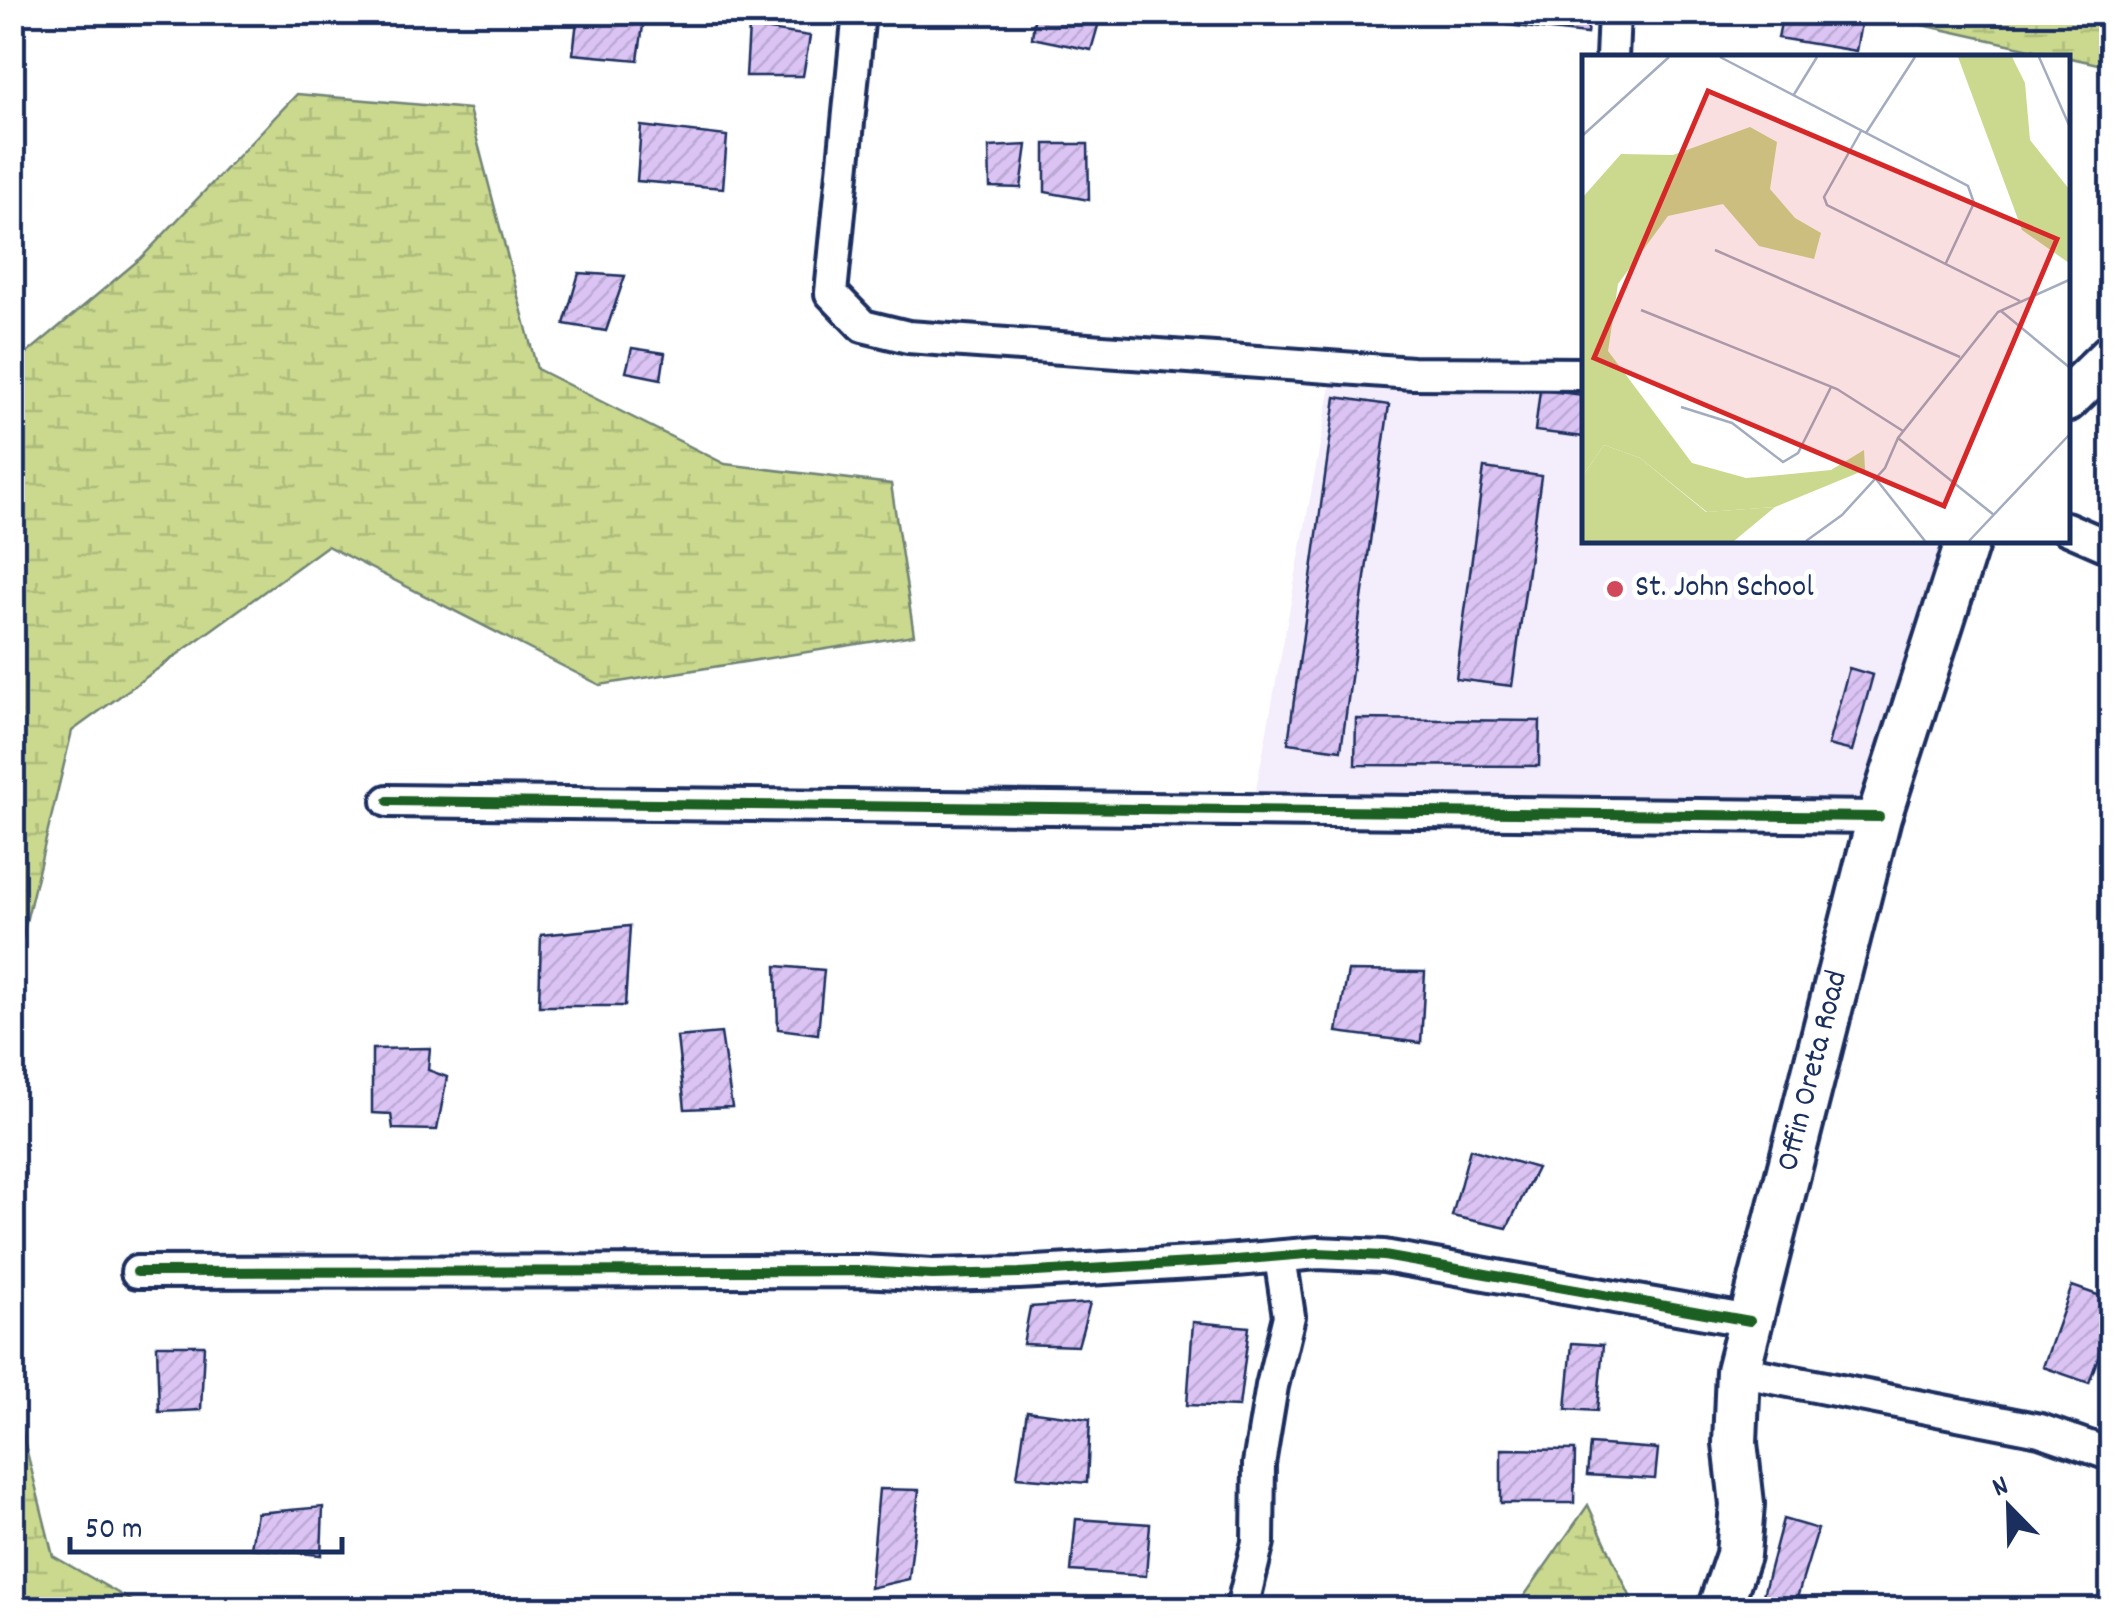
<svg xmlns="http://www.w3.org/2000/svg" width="2124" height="1622" font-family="Dekko,sans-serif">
  <defs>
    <pattern id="wetland-marsh" width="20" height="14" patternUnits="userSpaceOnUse" patternTransform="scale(2.5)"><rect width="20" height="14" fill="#cad98d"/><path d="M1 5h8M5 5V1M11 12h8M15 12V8" fill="none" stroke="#adbb7c"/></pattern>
    <pattern id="building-hatch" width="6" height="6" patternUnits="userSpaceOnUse" patternTransform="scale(2.5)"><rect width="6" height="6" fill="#dbc4f4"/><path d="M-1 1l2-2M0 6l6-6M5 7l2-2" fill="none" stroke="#bba9d4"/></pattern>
  </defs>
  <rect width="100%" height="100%" fill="#fff"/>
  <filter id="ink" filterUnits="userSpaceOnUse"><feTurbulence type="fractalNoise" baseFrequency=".01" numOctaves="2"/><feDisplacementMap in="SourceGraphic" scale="20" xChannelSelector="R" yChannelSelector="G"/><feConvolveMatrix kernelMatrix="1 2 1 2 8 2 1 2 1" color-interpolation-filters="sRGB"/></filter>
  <g filter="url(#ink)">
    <path fill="#f4edfc" d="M 1332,380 L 1584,386 L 1584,540 L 1953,540 L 1870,802 L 1551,795 L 1255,795 Z"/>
    <g fill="url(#wetland-marsh)" stroke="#728476" stroke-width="2.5">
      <path d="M 1911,13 L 2111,13 L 2111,67 L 1923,25 Z"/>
      <path d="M 297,94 L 469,109 L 537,369 L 725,464 L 891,484 L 914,635 L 600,685 L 327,546 L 72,731 L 13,976 L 13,365 L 141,258 Z"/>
      <path d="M 13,1396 L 53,1556 L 146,1609 L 13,1609 Z"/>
      <path d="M 1588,1505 L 1635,1607 L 1633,1610 L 1515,1609 Z"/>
    </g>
    <g fill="url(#building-hatch)" stroke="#1b2f5e" stroke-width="2.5">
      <path d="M 578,12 L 645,12 L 638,60 L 573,54 Z"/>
      <path d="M 1035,12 L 1102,12 L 1091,50 L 1032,38 Z"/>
      <path d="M 1509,12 L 1589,12 L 1587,34 L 1507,25 Z"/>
      <path d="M 1783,12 L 1863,12 L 1856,51 L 1778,38 Z"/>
      <path d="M 749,27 L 810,36 L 803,76 L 746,76 Z"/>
      <path d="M 641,126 L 727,136 L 723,188 L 637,181 Z"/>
      <path d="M 1045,144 L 1088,144 L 1089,200 L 1045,192 Z"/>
      <path d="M 1027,145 L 1021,188 L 990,187 L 989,147 Z"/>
      <path d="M 579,273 L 625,276 L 606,331 L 564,324 Z"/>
      <path d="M 632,348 L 665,353 L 661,379 L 626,372 Z"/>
      <path d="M 1540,390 L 1584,395 L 1584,437 L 1535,431 Z"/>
      <path d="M 1336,397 L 1389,405 L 1341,750 L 1288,743 Z"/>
      <path d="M 1484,468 L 1541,476 L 1512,686 L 1456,679 Z"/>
      <path d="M 1849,668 L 1873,675 L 1852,751 L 1828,745 Z"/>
      <path d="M 1356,719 L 1540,721 L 1539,766 L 1355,765 Z"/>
      <path d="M 630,926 L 625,1006 L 539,1006 L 541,935 Z"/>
      <path d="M 776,966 L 824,970 L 818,1034 L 778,1029 Z"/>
      <path d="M 1348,971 L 1425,972 L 1421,1043 L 1337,1032 Z"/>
      <path d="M 721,1033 L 732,1107 L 685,1109 L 677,1037 Z"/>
      <path d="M 430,1048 L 428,1070 L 447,1077 L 437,1130 L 393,1129 L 391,1114 L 372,1113 L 372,1049 Z"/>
      <path d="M 1470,1149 L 1537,1168 L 1507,1228 L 1452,1216 Z"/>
      <path d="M 2072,1286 L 2112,1300 L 2112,1318 L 2089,1383 L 2043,1367 Z"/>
      <path d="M 1090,1303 L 1078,1346 L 1023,1344 L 1030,1307 Z"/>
      <path d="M 1193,1322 L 1249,1327 L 1239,1407 L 1187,1405 Z"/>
      <path d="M 1572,1343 L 1603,1345 L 1597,1411 L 1566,1409 Z"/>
      <path d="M 157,1345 L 204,1345 L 201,1410 L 159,1412 Z"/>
      <path d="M 1027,1411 L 1090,1419 L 1087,1483 L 1017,1477 Z"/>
      <path d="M 1590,1444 L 1658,1449 L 1655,1479 L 1587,1475 Z"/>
      <path d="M 1501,1449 L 1575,1450 L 1574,1503 L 1501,1503 Z"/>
      <path d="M 879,1489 L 919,1490 L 909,1579 L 870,1588 Z"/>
      <path d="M 323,1507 L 321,1555 L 251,1548 L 257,1513 Z"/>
      <path d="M 1076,1519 L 1150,1524 L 1146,1576 L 1071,1571 Z"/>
      <path d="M 1783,1519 L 1818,1529 L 1794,1608 L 1762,1599 Z"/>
    </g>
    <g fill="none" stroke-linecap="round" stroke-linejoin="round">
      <defs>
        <g id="street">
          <path d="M 859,12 L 831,293 L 863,326 L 908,337 L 1412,373 L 1584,374"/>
          <path d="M 1612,58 L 1614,12"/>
          <path d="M 2066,528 L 2112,548"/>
          <path d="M 388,801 L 1879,817"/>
          <path d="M 137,1272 L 863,1271 L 932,1275 L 1019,1273 L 1225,1261 L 1318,1253 L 1384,1256 L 1750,1321"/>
          <path d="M 1738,1371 L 2040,1430 L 2112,1455"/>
          <path d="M 1246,1610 L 1244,1600 L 1258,1542 L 1259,1464 L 1272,1386 L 1289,1316 L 1280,1257"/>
        </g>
        <g id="secondary">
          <path d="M 2066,400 L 2112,355"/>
          <path id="s1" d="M 1719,1610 L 1738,1555 L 1742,1504 L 1735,1443 L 1738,1371 L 1879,817 L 1968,540"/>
        </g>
      </defs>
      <use href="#street" stroke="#1b2f5e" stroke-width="38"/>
      <use href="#secondary" stroke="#1b2f5e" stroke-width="50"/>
      <use href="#street" stroke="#fff" stroke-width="30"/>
      <use href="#secondary" stroke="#fff" stroke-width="42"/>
      <defs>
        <g id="cycleway">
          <path d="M 388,801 L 1879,817"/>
          <path d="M 137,1272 L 863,1271 L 932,1275 L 1019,1273 L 1225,1261 L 1318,1253 L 1384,1256 L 1750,1321"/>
        </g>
      </defs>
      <use href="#cycleway" stroke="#fff" stroke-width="16"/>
      <use href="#cycleway" stroke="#1b5e20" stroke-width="10"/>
    </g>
  </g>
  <circle fill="#d1495b" stroke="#fff" stroke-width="4" cx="1615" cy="589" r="10"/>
  <g text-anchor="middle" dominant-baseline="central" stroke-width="10" stroke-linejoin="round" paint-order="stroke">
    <g font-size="32" fill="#1b2f5e" stroke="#fff" text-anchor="start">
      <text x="1635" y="589">St. John School</text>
    </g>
    <g font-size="32" fill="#1b2f5e" stroke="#fff">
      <text stroke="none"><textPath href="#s1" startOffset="552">Offin Oreta Road</textPath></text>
    </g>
  </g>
  <g transform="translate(1582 55)">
    <rect width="488" height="488" fill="#fff"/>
    <path d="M 22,390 L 58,403 L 124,457 L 193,452 L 152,486 L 0,486 L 0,422 Z" fill="#cad98d"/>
    <path d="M 376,2 L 430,2 L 443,28 L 448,85 L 487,134 L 487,208 L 440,175 ZM 168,72 L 195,87 L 188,134 L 213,163 L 239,178 L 232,204 L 177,191 L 141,149 L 86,161 L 36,229 L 26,296 L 110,408 L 164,423 L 188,421 L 249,415 L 282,395 L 283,415 L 193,452 L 125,457 L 58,403 L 22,390 L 0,422 L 0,143 L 39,99 L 91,100 Z" fill="#cad98d"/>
    <path fill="none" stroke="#a4acbf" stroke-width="2.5" d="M 138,2 L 386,131 L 392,148 L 363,210M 457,2 L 487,70M 211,41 L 235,2M 279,76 L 242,142 L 245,150 L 438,246M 284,78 L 333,2M 0,81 L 87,2M 133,195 L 378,302M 59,255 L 255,334 L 321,376M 419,256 L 487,312M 99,352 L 150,368 L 201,407 L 216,398 L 249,332M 316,383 L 412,460M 294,424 L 343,486M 224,486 L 260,460 L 303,413 L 316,383 L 416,257 L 487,225M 387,486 L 487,380"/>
    <path fill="#d62828" fill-opacity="0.15" stroke="#d62828" stroke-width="5" d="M 126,36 L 475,184 L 362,451 L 12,303 Z"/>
    <rect width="488" height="488" fill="none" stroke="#1b2f5e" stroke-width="5"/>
  </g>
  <rect width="2124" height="1622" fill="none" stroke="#fff" stroke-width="50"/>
  <rect x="25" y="25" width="2074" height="1572" fill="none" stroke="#1b2f5e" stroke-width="4" filter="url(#ink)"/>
  <g transform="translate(2009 1507) rotate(337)" stroke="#ffffff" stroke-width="8" paint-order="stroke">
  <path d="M0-8L18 38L0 25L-18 38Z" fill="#1b2f5e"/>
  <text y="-15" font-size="28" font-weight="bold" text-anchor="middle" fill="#1b2f5e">N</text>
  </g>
  <path d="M70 1537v15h272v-15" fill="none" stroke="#1b2f5e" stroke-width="5"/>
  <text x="85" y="1537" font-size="30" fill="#1b2f5e" stroke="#ffffff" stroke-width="8" paint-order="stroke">50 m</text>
</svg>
